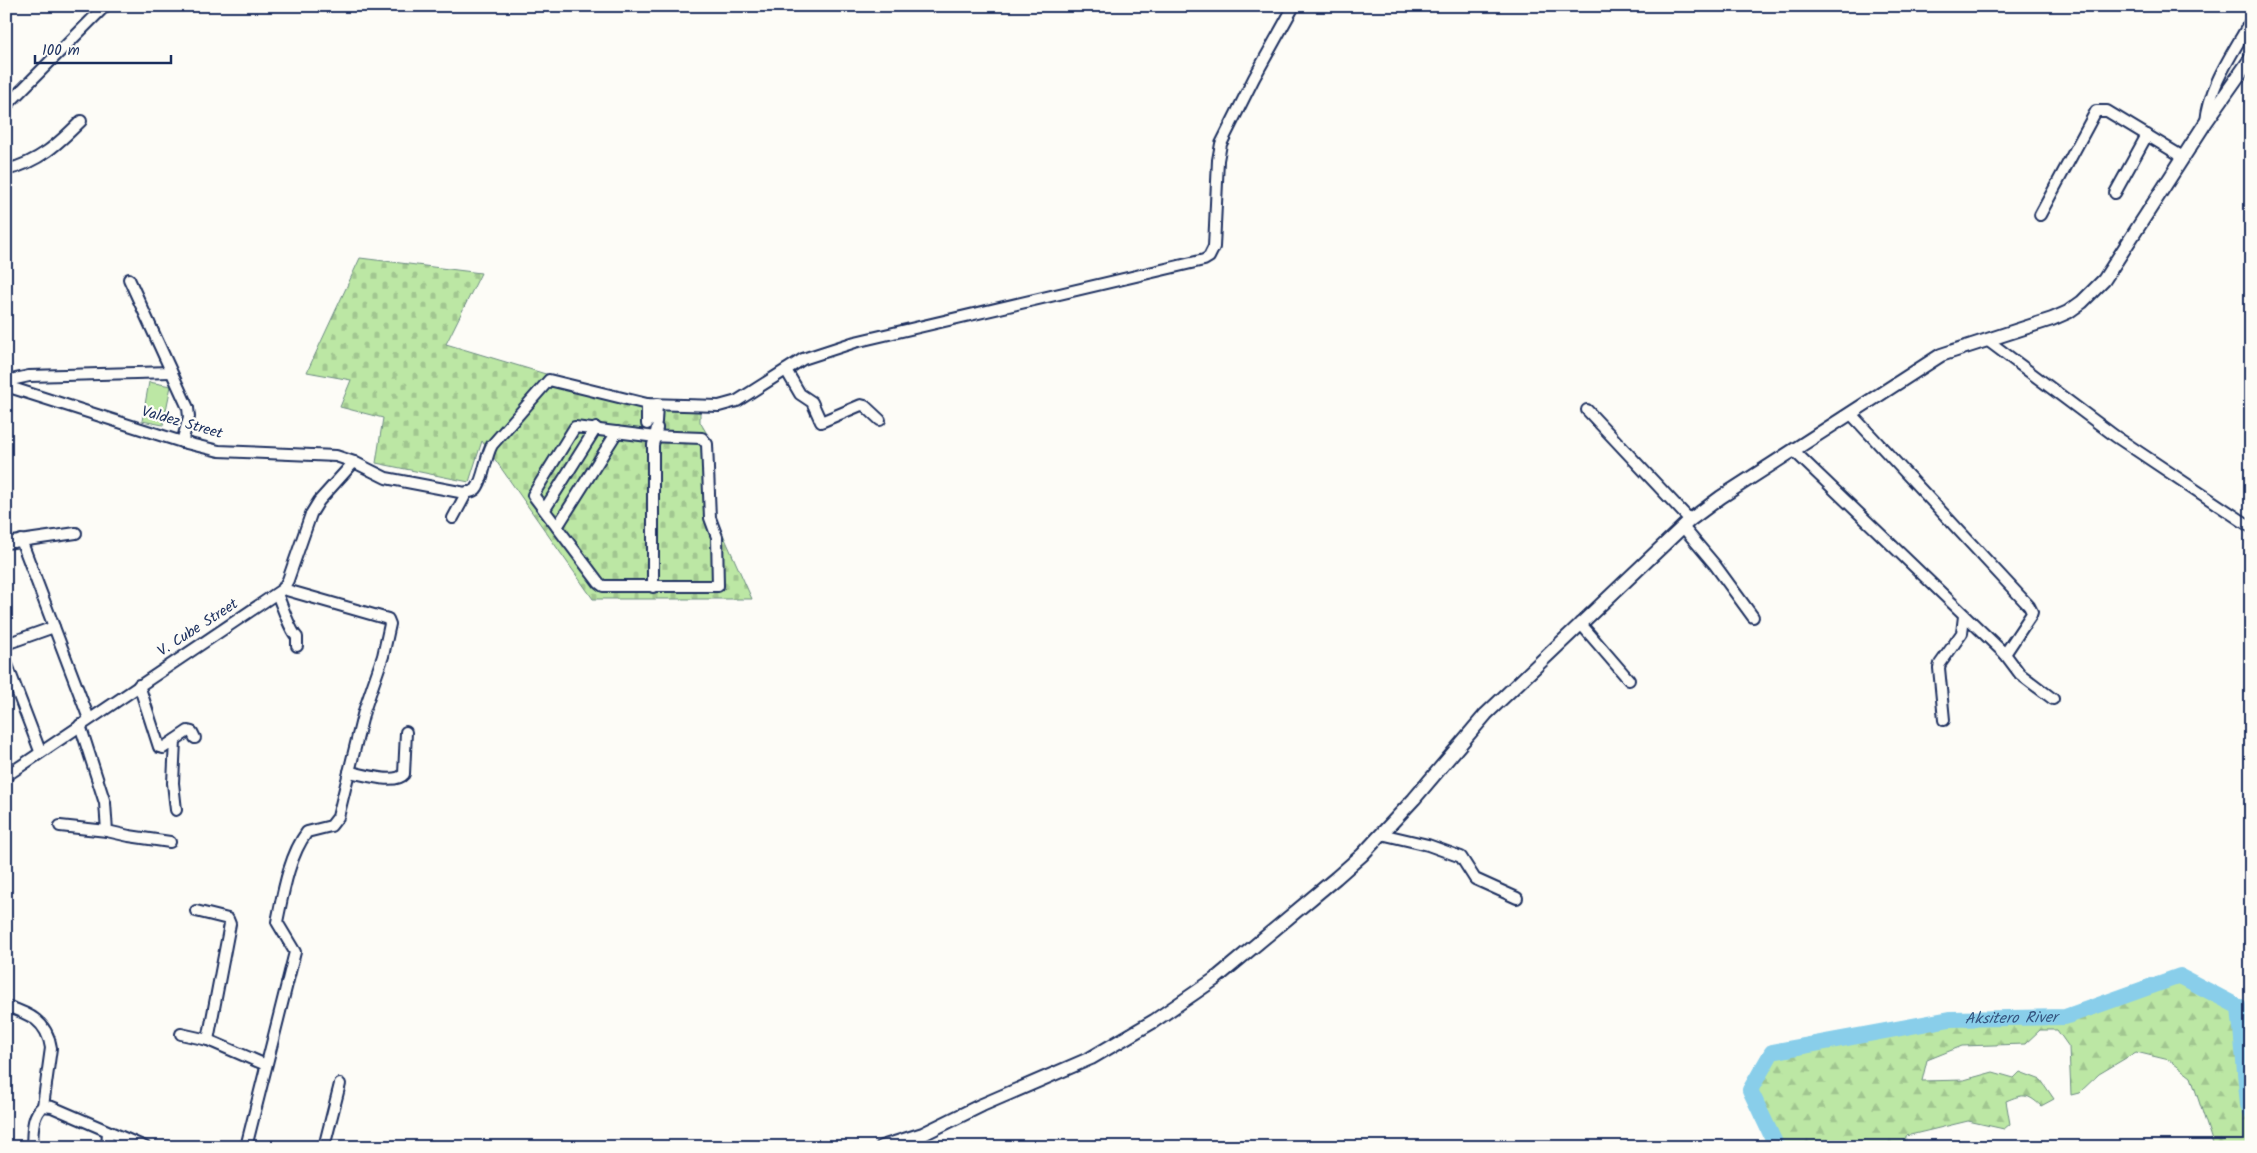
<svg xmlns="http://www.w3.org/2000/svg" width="2257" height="1153" font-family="Kalam,sans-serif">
  <defs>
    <pattern id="forest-firs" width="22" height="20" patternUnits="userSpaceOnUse" patternTransform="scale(1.25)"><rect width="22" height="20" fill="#bce7a4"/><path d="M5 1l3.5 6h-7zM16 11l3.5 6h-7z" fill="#a1c690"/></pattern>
    <pattern id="cemetery-stones" width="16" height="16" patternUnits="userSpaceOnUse" patternTransform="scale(1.25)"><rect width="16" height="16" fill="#bce7a4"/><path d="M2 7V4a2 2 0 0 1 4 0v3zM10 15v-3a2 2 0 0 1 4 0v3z" fill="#a1c690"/></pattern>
  </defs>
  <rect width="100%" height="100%" fill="#fdfcf7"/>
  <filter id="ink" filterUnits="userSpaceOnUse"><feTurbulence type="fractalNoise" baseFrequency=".02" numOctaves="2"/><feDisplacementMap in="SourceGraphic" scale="10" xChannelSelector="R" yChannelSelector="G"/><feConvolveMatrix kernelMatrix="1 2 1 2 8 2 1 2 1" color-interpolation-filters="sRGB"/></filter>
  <g filter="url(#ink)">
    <path fill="url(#forest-firs)" stroke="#6c8b81" d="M 2180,976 L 2239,1007 L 2251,1111 L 2251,1147 L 2214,1147 L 2191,1077 L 2169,1060 L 2136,1052 L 2099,1074 L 2079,1093 L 2071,1095 L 2069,1047 L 2057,1030 L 2040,1030 L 2025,1044 L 1962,1046 L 1927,1060 L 1922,1081 L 1964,1080 L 1993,1072 L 2014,1078 L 2020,1072 L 2041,1080 L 2054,1099 L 2041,1106 C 2027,1093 2023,1094 2006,1101 L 2010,1124 L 2004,1129 L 1968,1121 L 1906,1136 L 1905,1147 L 1774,1147 L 1750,1090 L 1772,1052 L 1950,1019 L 2065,1017 Z"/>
    <path fill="url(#cemetery-stones)" stroke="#6c8b81" d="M 360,258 L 481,273 L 446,344 L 549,375 L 640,397 L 683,400 L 681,411 L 700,412 L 700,422 L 713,444 L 714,514 L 752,599 L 593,599 L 482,441 L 469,482 L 376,463 L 383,418 L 340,407 L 351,380 L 307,372 Z"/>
    <path fill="#bce7a4" stroke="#6c8b81" d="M 149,382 L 171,386 L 163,425 L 142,421 Z"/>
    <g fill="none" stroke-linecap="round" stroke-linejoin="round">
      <path stroke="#89ceea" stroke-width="16" id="s1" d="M 1777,1147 L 1750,1090 L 1772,1052 L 1950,1019 L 2065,1017 L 2180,976 L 2239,1007 L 2248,1105 L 2251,1111"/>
      <defs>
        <g id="minor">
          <path d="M 6,106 L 105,6"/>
          <path d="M 2206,122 C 2209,85 2234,52 2251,20"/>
          <path d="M 6,170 C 39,162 58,144 81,121"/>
          <path d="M 2115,193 L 2147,135"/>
          <path d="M 2040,215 L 2096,111 L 2107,111 L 2183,157"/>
          <path d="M 129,279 L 188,408 L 189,417 L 182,442"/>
          <path d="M 1987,340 L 2115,436 L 2251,527"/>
          <path d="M 786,370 L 800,394 L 812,402 L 821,422 L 861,405 L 865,406 L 880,420"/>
          <path d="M 6,381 L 29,376 L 171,372"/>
          <path d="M 6,386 L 182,442 L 219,451 L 336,456 L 354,462 L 386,478 L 465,493 C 469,492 473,492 476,489 C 484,480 485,457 492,445 L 549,380 L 647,404 L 719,406 L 737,401 L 803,359 L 855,342 L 1204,260 L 1209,257 L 1214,247 L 1218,160 L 1221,144 L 1254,78 L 1294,6"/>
          <path d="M 1587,410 L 1690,520"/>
          <path d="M 656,422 L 657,404"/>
          <path d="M 647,424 L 647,404"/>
          <path d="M 575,427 L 648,436 L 702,438 L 707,444 L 710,518 L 717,537 L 718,586 L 603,586 L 599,583 L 533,495 Z"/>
          <path d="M 1794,451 L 2005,654 L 2031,615 L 2032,612 L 2029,606 L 1851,414"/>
          <path d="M 545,509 L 596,428"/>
          <path d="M 453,518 L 467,492"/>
          <path d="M 557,527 L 617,432"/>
          <path d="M 1683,527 L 1715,565 L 1753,617"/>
          <path d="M 21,540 L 89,719"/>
          <path d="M 6,543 L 76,533"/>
          <path d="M 653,587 L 653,445 L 657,428"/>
          <path d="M 277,594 C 282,605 290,631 297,637 L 297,646"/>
          <path d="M 1580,623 L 1629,680"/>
          <path d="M 6,644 L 54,627"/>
          <path d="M 2005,654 L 2020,674 L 2053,699"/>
          <path d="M 6,662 L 40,751"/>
          <path d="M 139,685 L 159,747 L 163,748 L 188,731 L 192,732 L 195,738"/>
          <path d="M 1944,720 L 1939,668 L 1940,664 L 1962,633 L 1964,616"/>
          <path d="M 80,725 L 105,803 L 107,831 L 129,836 L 170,842"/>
          <path d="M 175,740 L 173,783 L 176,810"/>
          <path d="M 349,772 C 363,774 395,785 404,774 L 406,732"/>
          <path d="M 6,776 L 283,589 L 288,580 L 311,514 L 319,501 L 354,462"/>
          <path d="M 60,826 L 107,831"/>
          <path d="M 1381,834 L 1428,845 L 1461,857 L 1475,879 L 1517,898"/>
          <path d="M 6,1006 C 30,1014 47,1021 51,1048 L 43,1106 C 31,1116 33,1133 32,1147"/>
          <path d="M 181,1034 L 208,1040 L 230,924 L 228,919 L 196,911"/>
          <path d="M 208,1040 L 266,1065"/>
          <path d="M 43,1106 L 52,1107 L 145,1147"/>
          <path d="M 107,1147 L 108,1132"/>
          <path d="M 246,1147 L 295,952 L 277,922 C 283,893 289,856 307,832 L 331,826 L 338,817 L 364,711 L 383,656 L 390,624 L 388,619 L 283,589"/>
          <path d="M 324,1147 L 340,1084"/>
        </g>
        <path id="tertiary" d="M 882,1147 L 923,1134 L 982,1105 L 1091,1058 L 1154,1021 L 1215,979 L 1336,878 L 1362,855 L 1414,799 L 1486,714 L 1690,520 L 1721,497 L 1941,355 L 2052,319 L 2068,312 L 2082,302 L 2104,280 L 2206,122 L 2251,58"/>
      </defs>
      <use href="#minor" stroke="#1b2f5e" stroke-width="14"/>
      <use href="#tertiary" stroke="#1b2f5e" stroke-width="16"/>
      <use href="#minor" stroke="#fdfcf7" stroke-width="10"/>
      <use href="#tertiary" stroke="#fdfcf7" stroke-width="12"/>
    </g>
  </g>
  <g text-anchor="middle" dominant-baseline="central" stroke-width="4.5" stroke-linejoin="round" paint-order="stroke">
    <g font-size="15" fill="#1b2f5e" stroke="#fdfcf7">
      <text transform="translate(182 423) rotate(16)">Valdez Street</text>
      <text transform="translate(198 628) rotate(-33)">V. Cube Street</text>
    </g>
    <g font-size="16" font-style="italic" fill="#365781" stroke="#fdfcf7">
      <text stroke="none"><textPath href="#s1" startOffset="349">Aksitero River</textPath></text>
    </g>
  </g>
  <rect width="2257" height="1153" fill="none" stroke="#fdfcf7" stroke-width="25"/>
  <rect x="12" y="12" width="2232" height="1128" fill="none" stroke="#1b2f5e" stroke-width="2" filter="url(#ink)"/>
  <path d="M35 55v8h136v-8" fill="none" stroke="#1b2f5e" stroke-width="2.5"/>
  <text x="42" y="55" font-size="15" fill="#1b2f5e" stroke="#fdfcf7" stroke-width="4" paint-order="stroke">100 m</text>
</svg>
